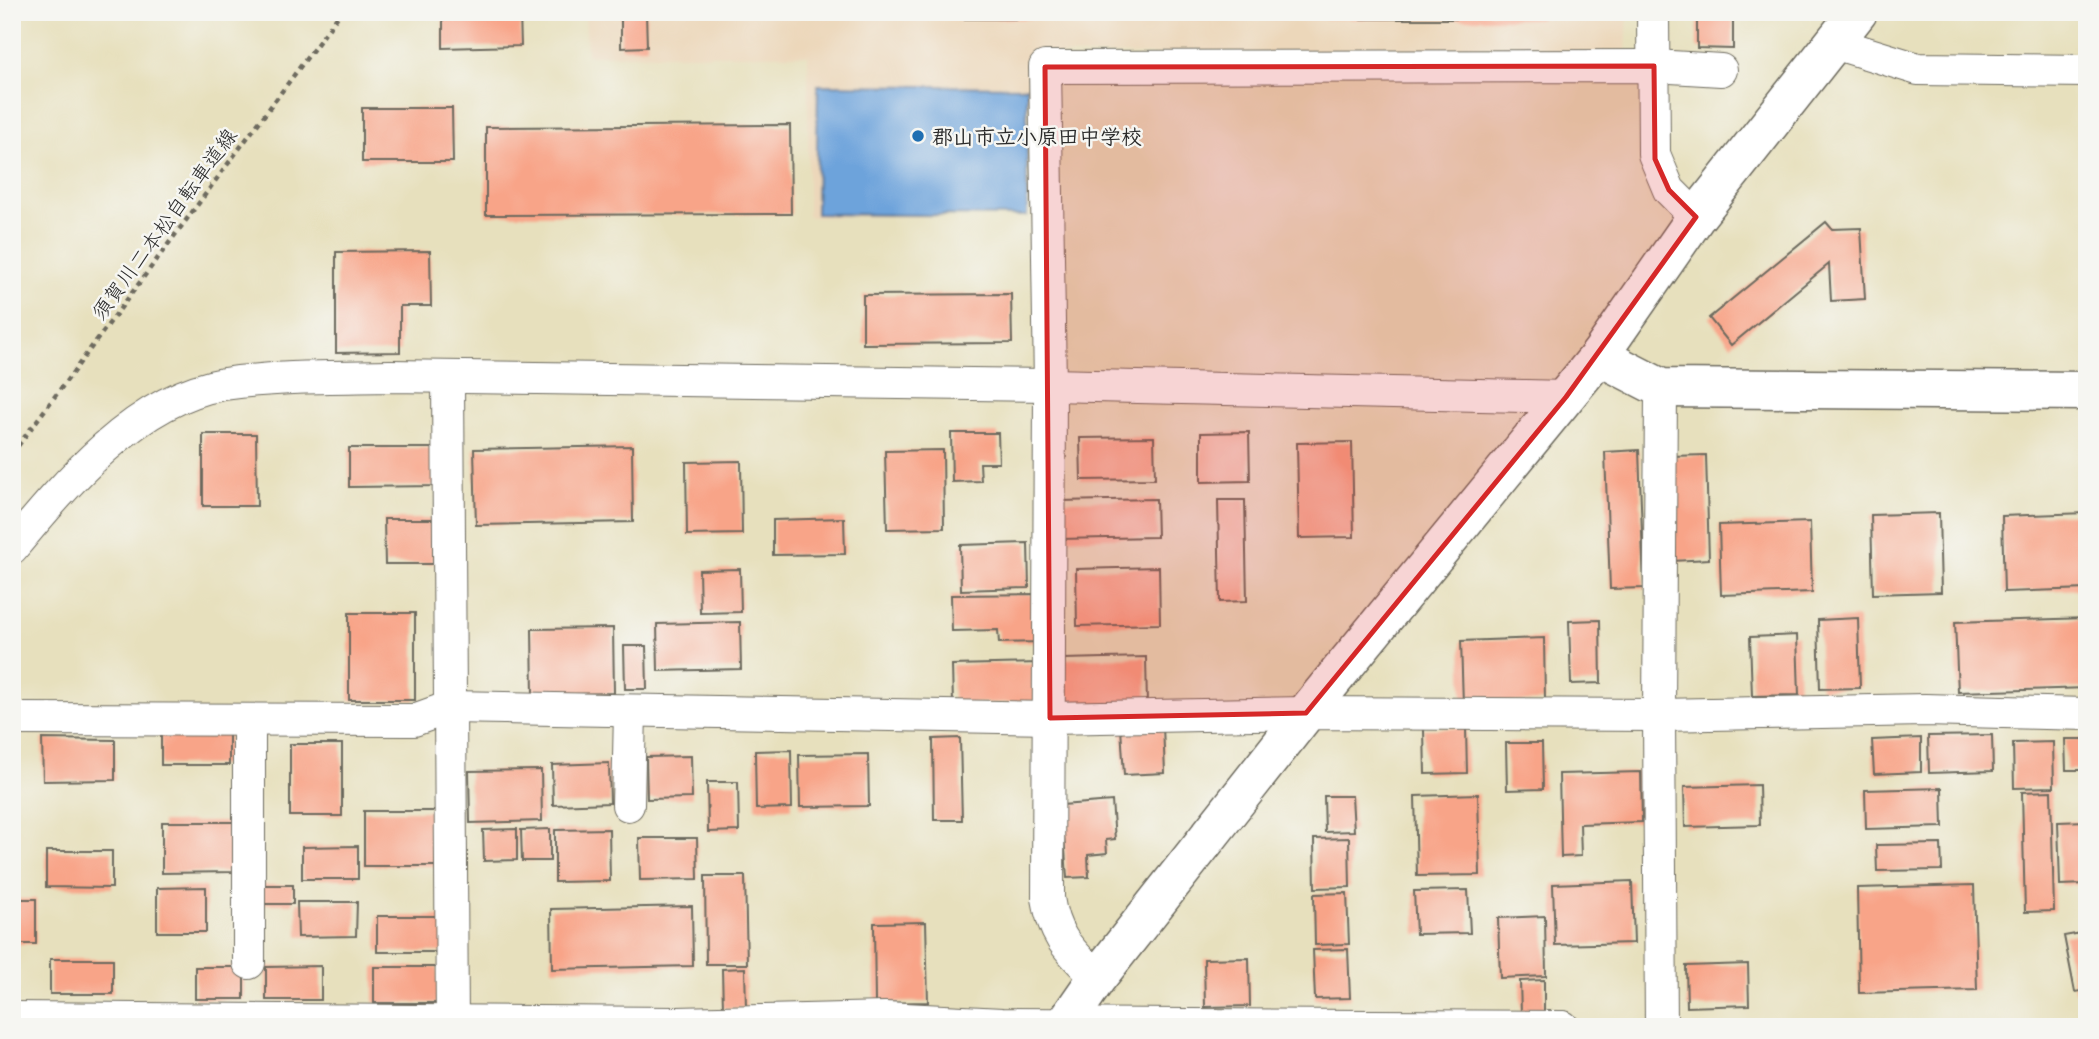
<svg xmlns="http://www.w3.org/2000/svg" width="2099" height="1039" font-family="'Patrick Hand','Klee One',sans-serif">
  <rect width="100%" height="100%" fill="#f6f6f2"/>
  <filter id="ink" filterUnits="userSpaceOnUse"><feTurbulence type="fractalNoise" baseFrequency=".0143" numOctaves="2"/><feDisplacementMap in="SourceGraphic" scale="14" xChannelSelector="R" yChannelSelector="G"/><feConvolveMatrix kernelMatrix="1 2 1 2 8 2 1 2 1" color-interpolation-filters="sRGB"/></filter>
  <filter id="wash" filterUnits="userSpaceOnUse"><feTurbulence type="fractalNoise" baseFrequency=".00686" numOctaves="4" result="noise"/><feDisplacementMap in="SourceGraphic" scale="28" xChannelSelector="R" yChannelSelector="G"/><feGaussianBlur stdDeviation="1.57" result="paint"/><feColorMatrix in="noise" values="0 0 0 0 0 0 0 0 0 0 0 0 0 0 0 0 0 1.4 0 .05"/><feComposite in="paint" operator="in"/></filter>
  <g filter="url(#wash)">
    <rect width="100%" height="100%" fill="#e7e0bd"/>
    <path fill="#ecd7ba" d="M 585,12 L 1628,12 L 1626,54 L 1029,55 L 1028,216 L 808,217 L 808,55 L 587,55 Z"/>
    <path fill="#6da3db" stroke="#4c6783" stroke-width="2" d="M 818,85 L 1027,87 L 1027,216 L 816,214 Z"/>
    <g id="blocks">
      <g fill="#f8a488">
        <path d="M 443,12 L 520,12 L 521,46 L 443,48 Z"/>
        <rect x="950" y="12" width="591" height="7"/>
        <path d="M 1697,12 L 1733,12 L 1733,49 L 1697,48 Z"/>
        <path d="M 646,13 L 647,47 L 621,48 L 621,14 Z"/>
        <path d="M 362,108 L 452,108 L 453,162 L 362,162 Z"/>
        <path d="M 790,125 L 791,214 L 486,215 L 486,127 Z"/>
        <path d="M 1826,222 L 1832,229 L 1861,228 L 1865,299 L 1831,301 L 1829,264 L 1731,345 L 1709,318 Z"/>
        <path d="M 430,251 L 431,306 L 400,306 L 400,352 L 336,353 L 336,252 Z"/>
        <path d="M 1011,294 L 1012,343 L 863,344 L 863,295 Z"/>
        <path d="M 1249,432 L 1250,481 L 1201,482 L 1201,433 Z"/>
        <path d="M 951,433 L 998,433 L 999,463 L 980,463 L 981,481 L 952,482 Z"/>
        <path d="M 203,434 L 256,434 L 257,506 L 203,506 Z"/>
        <path d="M 1154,437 L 1155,479 L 1081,480 L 1080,438 Z"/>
        <path d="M 1352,442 L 1354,537 L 1299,538 L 1297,443 Z"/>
        <path d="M 632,446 L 633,522 L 476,525 L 474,449 Z"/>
        <path d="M 349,448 L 439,448 L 439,486 L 349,487 Z"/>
        <path d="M 943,450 L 944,528 L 887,529 L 885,451 Z"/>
        <path d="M 1639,450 L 1644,588 L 1610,589 L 1605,452 Z"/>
        <path d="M 1706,455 L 1709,559 L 1672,561 L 1670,456 Z"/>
        <path d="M 741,461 L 742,534 L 687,535 L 686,462 Z"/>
        <path d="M 1156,499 L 1157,537 L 1059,539 L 1059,501 Z"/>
        <path d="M 1218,500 L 1245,500 L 1247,601 L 1220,602 Z"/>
        <path d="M 1939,513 L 1941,592 L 1873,594 L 1871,515 Z"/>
        <path d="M 2087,513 L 2087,589 L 2004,592 L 2002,516 Z"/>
        <path d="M 844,518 L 845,554 L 773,555 L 773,520 Z"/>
        <path d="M 384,519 L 433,519 L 433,564 L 385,564 Z"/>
        <path d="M 1810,522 L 1812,592 L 1721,595 L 1719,525 Z"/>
        <path d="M 1028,543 L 1029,588 L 961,590 L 960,545 Z"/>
        <path d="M 1159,567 L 1160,624 L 1077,626 L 1076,569 Z"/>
        <path d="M 740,569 L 741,612 L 700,613 L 699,570 Z"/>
        <path d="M 1040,594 L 1041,642 L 999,643 L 998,630 L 952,631 L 951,595 Z"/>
        <rect x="349" y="613" width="66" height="87"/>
        <path d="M 1858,618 L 1860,688 L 1820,689 L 1818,620 Z"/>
        <path d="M 2087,618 L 2087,688 L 1958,692 L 1955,622 Z"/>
        <path d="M 1600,620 L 1601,683 L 1571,684 L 1569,621 Z"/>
        <path d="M 740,622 L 741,669 L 658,671 L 657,624 Z"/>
        <path d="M 613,628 L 614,693 L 533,695 L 532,629 Z"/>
        <path d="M 1797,635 L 1799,695 L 1752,696 L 1750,637 Z"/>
        <path d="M 1544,638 L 1545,701 L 1463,704 L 1461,641 Z"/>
        <path d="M 624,646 L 646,646 L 647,689 L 625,689 Z"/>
        <path d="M 1146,657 L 1147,706 L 1064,708 L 1063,659 Z"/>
        <path d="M 1040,663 L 1041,702 L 953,704 L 952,665 Z"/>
        <path d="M 1163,726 L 1165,773 L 1124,775 L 1121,728 Z"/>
        <path d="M 1466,728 L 1467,773 L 1425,774 L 1424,729 Z"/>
        <rect x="161" y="731" width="68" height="34"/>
        <path d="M 1992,735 L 1993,771 L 1929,773 L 1928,736 Z"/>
        <path d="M 960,738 L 962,820 L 934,820 L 933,739 Z"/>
        <path d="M 1921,738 L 1921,772 L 1874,774 L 1872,740 Z"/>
        <path d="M 42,739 L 115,740 L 115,780 L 43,781 Z"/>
        <path d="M 2065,739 L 2087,739 L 2087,770 L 2066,770 Z"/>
        <path d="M 2053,742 L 2054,787 L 2014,788 L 2013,743 Z"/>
        <path d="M 1506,743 L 1542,743 L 1543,789 L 1507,790 Z"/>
        <rect x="290" y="744" width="52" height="72"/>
        <path d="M 791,750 L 792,808 L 756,809 L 755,751 Z"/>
        <path d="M 868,754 L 869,806 L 800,807 L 799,755 Z"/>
        <path d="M 691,756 L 692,798 L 647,799 L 646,757 Z"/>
        <path d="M 609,763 L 610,803 L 553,805 L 552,765 Z"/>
        <path d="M 541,770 L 542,821 L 470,823 L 469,771 Z"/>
        <path d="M 1641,772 L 1642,822 L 1580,824 L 1581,856 L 1561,857 L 1559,774 Z"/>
        <path d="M 707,782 L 738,782 L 739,831 L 708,832 Z"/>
        <path d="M 1759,785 L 1760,825 L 1685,827 L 1684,787 Z"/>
        <path d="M 1942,788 L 1943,827 L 1866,829 L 1865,790 Z"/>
        <path d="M 2051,791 L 2054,911 L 2025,912 L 2022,792 Z"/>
        <path d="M 1478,794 L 1480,875 L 1417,876 L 1415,796 Z"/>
        <path d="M 1324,796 L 1352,796 L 1354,831 L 1325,832 Z"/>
        <path d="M 1112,801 L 1115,839 L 1106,840 L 1107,853 L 1088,855 L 1089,877 L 1067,878 L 1062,805 Z"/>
        <rect x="364" y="811" width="78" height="55"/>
        <path d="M 2087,821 L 2087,884 L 2060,885 L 2058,822 Z"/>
        <path d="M 162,822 L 233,822 L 233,872 L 162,873 Z"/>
        <path d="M 517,829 L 517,860 L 484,861 L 483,830 Z"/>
        <path d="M 550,829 L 550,861 L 522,861 L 521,830 Z"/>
        <path d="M 609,829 L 610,881 L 555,882 L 555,830 Z"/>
        <path d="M 639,838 L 697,838 L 698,879 L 640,880 Z"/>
        <path d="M 1349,838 L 1350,887 L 1315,888 L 1314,839 Z"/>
        <path d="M 1941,844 L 1942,870 L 1877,871 L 1876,845 Z"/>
        <path d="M 358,846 L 358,879 L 302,879 L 302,847 Z"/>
        <path d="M 46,851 L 112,851 L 112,888 L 46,887 Z"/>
        <path d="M 705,876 L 745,876 L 747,964 L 706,964 Z"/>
        <path d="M 1632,881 L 1634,943 L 1555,945 L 1553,884 Z"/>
        <rect x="261" y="885" width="32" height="19"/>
        <path d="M 1974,885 L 1977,990 L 1859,993 L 1857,888 Z"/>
        <path d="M 206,887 L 206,932 L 157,932 L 157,888 Z"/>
        <path d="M 1468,890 L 1470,933 L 1416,934 L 1414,891 Z"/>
        <path d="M 1347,893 L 1349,944 L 1315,945 L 1314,894 Z"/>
        <rect x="12" y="899" width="24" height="45"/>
        <path d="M 297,902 L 357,902 L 356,936 L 298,937 Z"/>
        <path d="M 692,906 L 693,966 L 552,969 L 551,909 Z"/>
        <rect x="377" y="916" width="67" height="36"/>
        <path d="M 1545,916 L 1546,976 L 1500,978 L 1498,918 Z"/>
        <path d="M 926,922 L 928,1002 L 875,1003 L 874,923 Z"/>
        <path d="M 2087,932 L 2087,990 L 2075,992 L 2064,936 Z"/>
        <path d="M 1348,949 L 1350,998 L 1315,999 L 1313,950 Z"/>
        <path d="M 1249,958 L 1250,1006 L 1205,1007 L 1204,959 Z"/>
        <rect x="50" y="959" width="63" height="35"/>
        <path d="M 1748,964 L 1749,1005 L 1687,1007 L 1686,966 Z"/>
        <path d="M 321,966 L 321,1000 L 266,1000 L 266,967 Z"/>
        <rect x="195" y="967" width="49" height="32"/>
        <path d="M 374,967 L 438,967 L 439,1003 L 374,1003 Z"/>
        <path d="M 745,968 L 746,1008 L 723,1008 L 722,969 Z"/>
        <path d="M 1544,980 L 1544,1012 L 1521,1013 L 1520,981 Z"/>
      </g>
    </g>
  </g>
  <g filter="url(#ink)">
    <use href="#blocks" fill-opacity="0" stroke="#6d6a5e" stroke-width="2"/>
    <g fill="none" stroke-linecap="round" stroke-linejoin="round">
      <defs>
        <g id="street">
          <path d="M 1653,12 L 1654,154 L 1669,190 L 1696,217"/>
          <path d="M 1834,43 L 1918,69 L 2087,71"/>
          <path d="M 448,378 L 452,1027"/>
          <path d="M 12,548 C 65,484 137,398 224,384 C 279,376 335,377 390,376 L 1050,385 L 1566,397"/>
          <path d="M 12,719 L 414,720 L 450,707 L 1050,718 L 1306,713 L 1659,715 L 1925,710 L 2087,714"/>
          <path d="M 249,720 L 249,963"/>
          <path d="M 628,805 L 630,711"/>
          <path d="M 1097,978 C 1070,950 1054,938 1048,898 L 1050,385 L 1045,67 L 1654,66 L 1721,70"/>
          <path d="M 12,1018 L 677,1023 L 885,1018 L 1002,1024 L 1563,1027"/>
          <path d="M 1661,1027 L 1659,715 L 1661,388"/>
        </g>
        <g id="secondary">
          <path d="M 1599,356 L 1661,388 L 2087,391"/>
          <path d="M 1063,1027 L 1097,978 L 1306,713 L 1599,356 L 1696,217 L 1858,12"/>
        </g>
      </defs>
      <use href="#street" stroke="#6d6a5e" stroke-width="34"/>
      <use href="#secondary" stroke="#6d6a5e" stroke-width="41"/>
      <path stroke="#6d6a5e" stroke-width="4.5" stroke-dasharray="5 5" stroke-linecap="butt" d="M 12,454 L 341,12"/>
      <use href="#street" stroke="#fff" stroke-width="32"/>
      <use href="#secondary" stroke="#fff" stroke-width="38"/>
    </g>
  </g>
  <path fill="#d62828" fill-opacity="0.2" stroke="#d62828" stroke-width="5" stroke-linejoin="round" d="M 1654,66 L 1655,159 L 1669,190 L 1696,217 L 1566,397 L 1306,713 L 1050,718 L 1045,67 Z"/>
  <circle fill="#1f6fb2" stroke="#f6f6f2" stroke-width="2.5" cx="918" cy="136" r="7"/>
  <g text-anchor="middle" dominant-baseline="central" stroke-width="5" stroke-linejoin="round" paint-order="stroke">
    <g font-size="21" font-weight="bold" fill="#2b2b2b" stroke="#f6f6f2" text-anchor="start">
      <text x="932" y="136">郡山市立小原田中学校</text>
    </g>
    <g font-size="21" fill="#2b2b2b" stroke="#f6f6f2">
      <text transform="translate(164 224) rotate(-54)">須賀川二本松自転車道線</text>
    </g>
  </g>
  <rect width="2099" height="1039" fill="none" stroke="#f6f6f2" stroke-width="42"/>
</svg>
